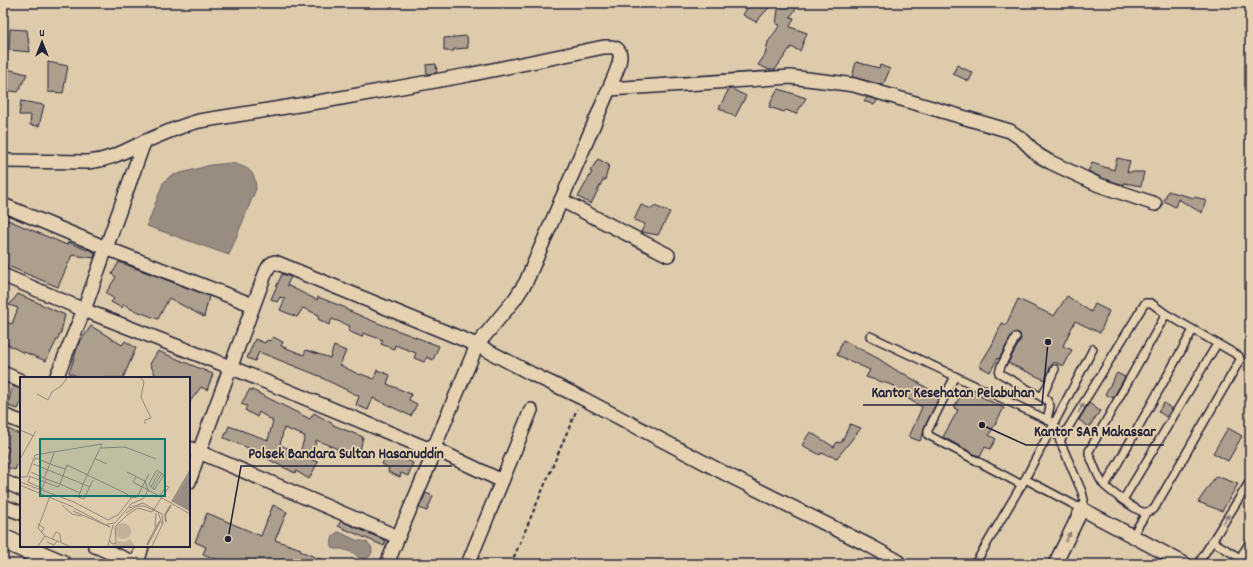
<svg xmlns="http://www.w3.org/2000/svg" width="1253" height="567" font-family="Dekko,sans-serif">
  <rect width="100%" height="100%" fill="#decbab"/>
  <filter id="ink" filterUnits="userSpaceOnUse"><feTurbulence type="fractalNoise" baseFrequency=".025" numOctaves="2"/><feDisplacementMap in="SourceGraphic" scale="8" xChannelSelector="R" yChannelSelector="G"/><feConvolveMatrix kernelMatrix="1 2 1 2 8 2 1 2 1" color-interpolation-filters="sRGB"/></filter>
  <g filter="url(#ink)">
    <g fill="#998d82" stroke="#696266">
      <path d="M 232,163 C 249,168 255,170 256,189 L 229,255 L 147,226 L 163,183 L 170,176 L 211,165 Z"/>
      <path d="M 339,532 L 356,540 L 367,542 L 371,546 L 372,552 L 370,556 L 366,559 L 359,558 L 354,553 L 342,549 L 335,549 L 332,547 C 331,540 332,534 339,532 Z"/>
    </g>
    <g fill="#ad9f8e" stroke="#22223b" fill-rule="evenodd">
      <path d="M 750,3 L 773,3 L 756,22 L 743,15 Z"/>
      <path d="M 779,3 L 800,3 L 790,17 L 794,18 L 790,27 L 807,33 L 800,51 L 791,47 L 775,70 L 770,70 L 758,65 L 765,55 L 768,42 L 780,25 L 776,24 Z"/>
      <path d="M 10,29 L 27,30 L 30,52 L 9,50 Z"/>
      <path d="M 467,36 L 468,48 L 454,49 L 454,51 L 444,51 L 444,38 Z"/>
      <path d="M 48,62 L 68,66 L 63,93 L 48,92 Z"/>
      <path d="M 856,62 L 879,68 L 880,65 L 890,69 L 883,85 L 852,77 Z"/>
      <path d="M 436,64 L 437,73 L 427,74 L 426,65 Z"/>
      <path d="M 957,65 L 973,73 L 969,81 L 953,74 Z"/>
      <path d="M 3,68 L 27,74 L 18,92 L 3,90 Z"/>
      <path d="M 729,89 L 732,89 L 746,96 L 735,117 L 719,108 Z"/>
      <path d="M 779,89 L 806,98 L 796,114 L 786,110 L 784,112 L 769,107 L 775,93 Z"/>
      <path d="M 867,97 L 878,100 L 874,105 L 864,101 Z"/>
      <path d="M 21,101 L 44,105 L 39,126 L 30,125 L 31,115 L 19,115 Z"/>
      <path d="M 1117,158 L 1130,161 L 1127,172 L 1144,172 L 1141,186 L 1124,183 L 1124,185 L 1102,178 L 1088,171 L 1092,163 L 1114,170 Z"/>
      <path d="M 598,159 L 609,165 L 605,180 L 603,180 L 591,204 L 578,197 L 592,172 L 590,171 Z"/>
      <path d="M 1168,191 L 1194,198 L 1195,197 L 1206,200 L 1202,213 L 1178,199 L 1175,207 L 1164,201 Z"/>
      <path d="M 641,205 L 652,209 L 654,206 L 670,212 L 658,235 L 641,232 L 645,224 L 634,220 Z"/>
      <path d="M 3,218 L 67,245 L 68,242 L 87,250 L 87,249 L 95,252 L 94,258 L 72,255 L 58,287 L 3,264 Z"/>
      <path d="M 119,262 L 209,296 L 204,317 L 169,298 L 158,319 L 131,309 L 124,304 L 122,308 L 111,302 L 114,299 L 106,293 L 116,277 L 112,274 Z"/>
      <path d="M 282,274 L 291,277 L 287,285 L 317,300 L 318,297 L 346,308 L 345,309 L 375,322 L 439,346 L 433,360 L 427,357 L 424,362 L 414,358 L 416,353 L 395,345 L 394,349 L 381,344 L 383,340 L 363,333 L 362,337 L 348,331 L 350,326 L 332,319 L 329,325 L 318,319 L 319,315 L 303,308 L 297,317 L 280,310 L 285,299 L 280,297 L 277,302 L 271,299 Z"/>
      <path d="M 18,294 L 65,315 L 61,332 L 46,361 L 24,352 L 24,353 L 3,342 L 3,321 L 12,324 L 18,308 L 9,305 Z"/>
      <path d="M 1067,296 L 1091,312 L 1095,304 L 1109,311 L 1100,333 L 1075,321 L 1063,346 L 1072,350 L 1064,366 L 1054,362 L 1050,367 L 1045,380 L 1008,363 L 1021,339 L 1020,334 L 1016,332 L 1012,335 L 999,359 L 998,358 L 990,372 L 979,366 L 992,345 L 1002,323 L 1006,325 L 1018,299 L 1054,316 Z"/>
      <path d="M 91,326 L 122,345 L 125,341 L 136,348 L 123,378 L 82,378 L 69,373 L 79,343 Z"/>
      <path d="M 273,337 L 283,342 L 281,346 L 304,355 L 306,350 L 330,358 L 334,346 L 346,351 L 340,365 L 360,375 L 361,374 L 374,379 L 377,370 L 390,375 L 387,384 L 411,394 L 409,400 L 417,404 L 411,416 L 373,398 L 368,410 L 356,405 L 359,396 L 322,378 L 322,377 L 259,352 L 255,361 L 247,358 L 255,339 L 265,343 L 267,340 L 270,341 Z"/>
      <path d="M 843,340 L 879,359 L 902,374 L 903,373 L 940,396 L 924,428 L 923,434 L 920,441 L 909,437 L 922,407 L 893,390 L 895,386 L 866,377 L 870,370 L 837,355 Z"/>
      <path d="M 158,351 L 213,374 L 207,390 L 201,387 L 189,403 L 189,378 L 157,378 L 150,364 Z"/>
      <path d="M 1117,373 L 1125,377 L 1113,398 L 1105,394 Z"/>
      <path d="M 12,386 L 21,389 L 21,403 L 18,409 L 8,406 Z"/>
      <path d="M 964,388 L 1004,408 L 989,435 L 996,439 L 990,449 L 985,447 L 980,457 L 943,437 L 958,410 L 954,408 Z"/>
      <path d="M 250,389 L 310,419 L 314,413 L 333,424 L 333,425 L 363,437 L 359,455 L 353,451 L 350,455 L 337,452 L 338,449 L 316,440 L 312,460 L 318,462 L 309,479 L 296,471 L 295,473 L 283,467 L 264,457 L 263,458 L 254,455 L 256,451 L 224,438 L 229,426 L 268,440 L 273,421 L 259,412 L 257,417 L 245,410 L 247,406 L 241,404 ZM 284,428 L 305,436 L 300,453 L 280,445 Z"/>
      <path d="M 1089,403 L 1100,411 L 1089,427 L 1079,420 Z"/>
      <path d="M 1164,403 L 1172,409 L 1166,417 L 1158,411 Z"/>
      <path d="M 850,424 L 861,428 L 837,458 L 821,453 L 820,455 L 802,445 L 810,432 L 834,447 L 837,442 L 841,443 Z"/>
      <path d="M 6,428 L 21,435 L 21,455 L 15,470 L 3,466 L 9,448 L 3,445 L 3,435 Z"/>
      <path d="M 1228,428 L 1242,436 L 1228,461 L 1213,453 Z"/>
      <path d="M 391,453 L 413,463 L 408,476 L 401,473 L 400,477 L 388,472 L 389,468 L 382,464 L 386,456 L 389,457 Z"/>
      <path d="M 1216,476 L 1238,484 L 1222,511 L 1198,502 Z"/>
      <path d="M 426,493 L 433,496 L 427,511 L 419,508 Z"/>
      <path d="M 273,505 L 287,512 L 275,540 L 301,549 L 300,551 L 332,564 L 228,564 L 203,554 L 206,547 L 195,542 L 207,513 L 261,536 Z"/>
      <path d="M 341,521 L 386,541 L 384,546 L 338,526 Z"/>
    </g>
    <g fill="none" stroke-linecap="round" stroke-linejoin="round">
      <defs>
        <g id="service">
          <path d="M 870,336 L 1054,423 L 1060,441 L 1082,492 L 1084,500 L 1082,509 L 1025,479"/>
          <path d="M 1016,337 L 1001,366 L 999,373 L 1047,400 L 1050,406 L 1047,420"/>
          <path d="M 955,376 L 928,430 L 928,435 L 1022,485"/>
          <path d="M 1042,397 L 1055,369"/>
          <path d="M 1060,441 L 1145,303 L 1151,303 L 1166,314 L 1239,356 L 1240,360 L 1154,509 C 1151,511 1147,513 1143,512 C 1135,510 1110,491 1104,485 C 1097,477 1094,464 1089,454 L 1089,451 L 1166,314"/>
          <path d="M 1105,486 L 1193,330"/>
          <path d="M 1123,500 L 1217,344"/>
          <path d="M 1132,536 L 1147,512"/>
          <path d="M 1212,541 L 1240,558"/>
          <path d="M 975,564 L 1025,479 L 1093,349"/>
          <path d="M 1198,564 L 1250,481"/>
          <path d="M 1236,564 L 1250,542"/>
        </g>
        <g id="minor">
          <path d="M 609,89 L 790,77 L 832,82 L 854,85 L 1010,131 L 1023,140 L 1038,155 L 1050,162 L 1099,185 L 1155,204"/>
          <path d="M 144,142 L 106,248 L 253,305"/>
          <path d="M 3,161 L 88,162 C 110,160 125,151 144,142 C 162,134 180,126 199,121 L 330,100 L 468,75 L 604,47 C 608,47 614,46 617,49 C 626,56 612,80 609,89 L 526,282 L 515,299 L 477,345 L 436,443 L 431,447 L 426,448 L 230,367 L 84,310 L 3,275"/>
          <path d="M 561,200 L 668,255"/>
          <path d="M 3,205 L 106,248 L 84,310 L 56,378"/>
          <path d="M 3,373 L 21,381"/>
          <path d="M 3,415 L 21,422"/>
          <path d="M 431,447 L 502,481"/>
          <path d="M 189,448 L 199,452 L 264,277 C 266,271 268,264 275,262 L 477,345 L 532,374 L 582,398 L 728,475 L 870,546 L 896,560 L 900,564"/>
          <path d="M 3,481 L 21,489"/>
          <path d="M 189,482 L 199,452 L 398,537 L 387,564"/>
          <path d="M 3,506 L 21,513"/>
          <path d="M 398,537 L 429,465 L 432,458 L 431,447"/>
          <path d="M 95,546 L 137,564"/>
          <path d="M 137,564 L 142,546"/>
          <path d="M 468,564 L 531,410"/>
          <path d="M 1055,564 L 1082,509 L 1185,564"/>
        </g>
        <path id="secondary" d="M 3,539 L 61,564"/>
      </defs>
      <use href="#service" stroke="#22223b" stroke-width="10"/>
      <use href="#minor" stroke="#22223b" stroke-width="16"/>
      <use href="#secondary" stroke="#22223b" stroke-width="22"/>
      <path stroke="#22223b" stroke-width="2" stroke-dasharray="4 3" stroke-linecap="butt" d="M 511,564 L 577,409"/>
      <use href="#service" stroke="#e6d2b0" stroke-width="7"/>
      <use href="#minor" stroke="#e6d2b0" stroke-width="13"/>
      <use href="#secondary" stroke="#e6d2b0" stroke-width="19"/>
    </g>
    <defs><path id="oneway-solid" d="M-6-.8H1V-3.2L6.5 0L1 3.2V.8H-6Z"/></defs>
    <g fill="#847a76">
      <use href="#oneway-solid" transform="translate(1081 408) rotate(-58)"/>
      <use href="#oneway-solid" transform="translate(1226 519) rotate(-58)"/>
      <use href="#oneway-solid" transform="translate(1068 537) rotate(-63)"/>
    </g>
  </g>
  <g transform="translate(20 377)">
    <rect width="170" height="170" fill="#decbab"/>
    <path d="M95 154a8 8 0 1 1 16 0a8 8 0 1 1-16 0ZM 110,162 L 115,169 L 92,169 L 98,164 L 105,165 Z" fill="#c2b29b"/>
    <path d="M 170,96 L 170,131 L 169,134 L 153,125 Z" fill="#998d82"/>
    <path fill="none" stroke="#998d82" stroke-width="2" d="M 152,125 L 170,94M 146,145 L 145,138 L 151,128M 127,168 L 140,144"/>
    <path fill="none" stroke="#93877e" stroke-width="1" d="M 121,1 L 124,5 L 121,20 L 131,41 L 125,43 L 125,47M 17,17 L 28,23 L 32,15 L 41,9 L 47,1M 0,53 L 14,59M 81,71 L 105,70 L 136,82M 34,76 L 30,87 L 45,92M 0,82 L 16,54M 76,82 L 87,87M 14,84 L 16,81 L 30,87 L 24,101M 137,93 L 144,98 L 134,113 L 129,107 ZM 11,95 L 26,102M 9,99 L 38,110 L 40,107 L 60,116 L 58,120 L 64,122 L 73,103M 10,99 L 8,105 L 24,112M 0,100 L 7,100 L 15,78 L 82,67 L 63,107 L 13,87M 116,100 L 113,105 L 122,110M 0,105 L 54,125 L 88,143 L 98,138 L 111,121 L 107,117 L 47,88 L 40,107 L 26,102 L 21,113M 0,108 L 53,130M 123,110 L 170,137M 131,110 L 139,95M 132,112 L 142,96M 60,116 L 63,107 L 70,110M 30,119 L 18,151 L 25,159 L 49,169M 140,119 L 146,109 L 149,110 L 142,120M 111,121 L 117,120 L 129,97M 42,128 L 52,137 L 61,139M 109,131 L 123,126 L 142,137 L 143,146 L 132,169M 53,134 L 90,150 L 54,131M 106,136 L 117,129 L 124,129 L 138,135 L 142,147M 18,147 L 24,151 L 21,156M 87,147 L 95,146 L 111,127 L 124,121 L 128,113 L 125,104 L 107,95M 135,150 L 136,136M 32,162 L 36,155 L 40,157 L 41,165M 89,162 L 92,167 L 96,166 L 95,150 L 107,138 L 118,131 L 132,135 L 142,120M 27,165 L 34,168 L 37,164M 18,169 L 25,159M 88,169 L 93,148"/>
    <path fill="#0f766e" fill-opacity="0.15" stroke="#0f766e" stroke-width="2" d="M 20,62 L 145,62 L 145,119 L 20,119 Z"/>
    <rect width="170" height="170" fill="none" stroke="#22223b" stroke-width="2"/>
  </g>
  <path fill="none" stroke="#22223b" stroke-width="1.5" d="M1048 342L1042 405H863M982 425L1026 445H1164M228 539L241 466H452"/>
  <g fill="#22223b" stroke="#e6d2b0" stroke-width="1.5">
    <circle cx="1048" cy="342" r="4"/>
    <circle cx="982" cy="425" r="4"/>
    <circle cx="228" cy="539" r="4"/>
  </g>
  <g font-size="15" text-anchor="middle" font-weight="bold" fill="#22223b" stroke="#e6d2b0" stroke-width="3.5" stroke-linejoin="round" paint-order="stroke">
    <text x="953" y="397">Kantor Kesehatan Pelabuhan</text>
    <text x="1095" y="436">Kantor SAR Makassar</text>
    <text x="346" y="458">Polsek Bandara Sultan Hasanuddin</text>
  </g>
  <rect width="1253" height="567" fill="none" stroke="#e6d2b0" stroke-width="16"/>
  <rect x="8" y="8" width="1237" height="551" fill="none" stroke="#22223b" stroke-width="1.5" filter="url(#ink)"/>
  <g transform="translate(42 42)" stroke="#e6d2b0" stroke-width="3" paint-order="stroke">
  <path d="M0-3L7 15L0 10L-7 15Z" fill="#22223b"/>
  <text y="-6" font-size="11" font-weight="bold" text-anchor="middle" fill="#22223b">U</text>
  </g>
</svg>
